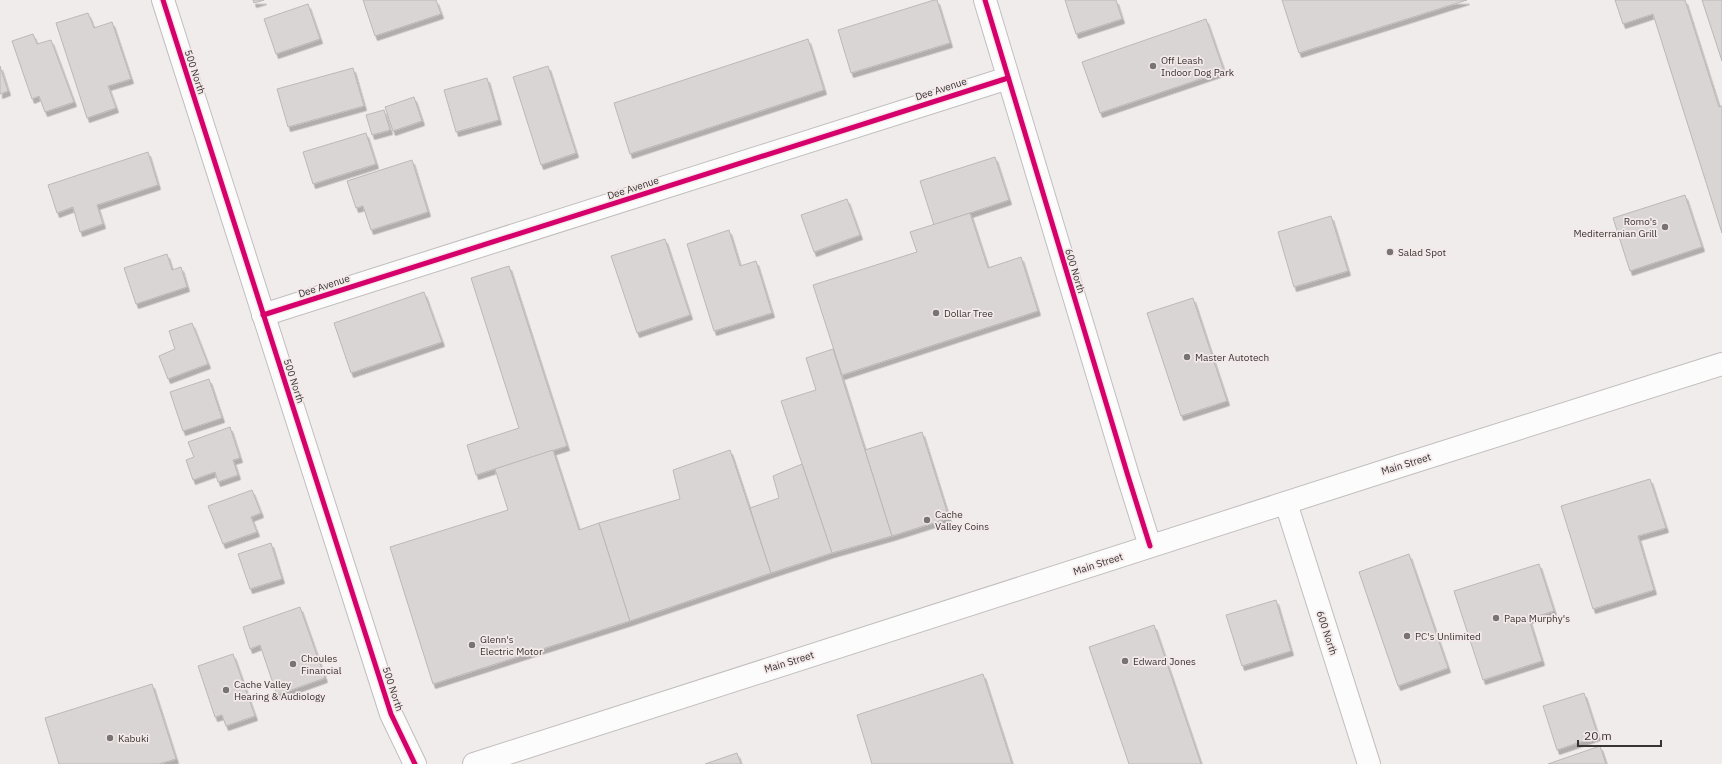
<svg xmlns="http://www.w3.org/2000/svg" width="1722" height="764" font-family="'IBM Plex Sans',sans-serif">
  <defs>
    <filter id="shadow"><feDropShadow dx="2.5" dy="4.5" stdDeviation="0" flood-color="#0004"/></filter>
  </defs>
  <rect width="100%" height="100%" fill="#f1ecec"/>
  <g fill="#d9d5d5" stroke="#bcb8b8" filter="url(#shadow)">
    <path d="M 253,0 L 264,0 L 254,3 Z"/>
    <path d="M 363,0 L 436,0 L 441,14 L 375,36 Z"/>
    <path d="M 934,0 L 937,0 L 950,43 L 851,73 L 838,30 Z"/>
    <path d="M 1065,0 L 1116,0 L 1122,19 L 1076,34 Z"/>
    <path d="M 1282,0 L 1467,0 L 1299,53 Z"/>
    <path d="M 1615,0 L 1685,0 L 1719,107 L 1722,106 L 1722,233 L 1653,14 L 1623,24 Z"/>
    <path d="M 1702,0 L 1722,0 L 1722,61 Z"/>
    <path d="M 308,4 L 320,39 L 276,54 L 264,19 Z"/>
    <path d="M 88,13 L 94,28 L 112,22 L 131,79 L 108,86 L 116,108 L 87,118 L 56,23 Z"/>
    <path d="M 1206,19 L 1224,71 L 1100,113 L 1082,62 Z"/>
    <path d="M 33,34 L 37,44 L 51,40 L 74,102 L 45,112 L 39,96 L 32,99 L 12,41 Z"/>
    <path d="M 808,39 L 824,90 L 630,154 L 614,103 Z"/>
    <path d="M 0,66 L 8,91 L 0,94 Z"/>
    <path d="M 548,66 L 576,153 L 541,165 L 513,77 Z"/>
    <path d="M 353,68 L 364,106 L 288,127 L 277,89 Z"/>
    <path d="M 487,78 L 499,120 L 456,132 L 444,90 Z"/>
    <path d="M 414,97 L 422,121 L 393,131 L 385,107 Z"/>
    <path d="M 384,110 L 390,130 L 372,135 L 366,115 Z"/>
    <path d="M 366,133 L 376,164 L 313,184 L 303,152 Z"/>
    <path d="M 148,152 L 158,185 L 97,205 L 103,224 L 80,232 L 73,207 L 57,213 L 48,185 Z"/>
    <path d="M 995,157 L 1009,200 L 934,225 L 920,181 Z"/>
    <path d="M 412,160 L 428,212 L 371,230 L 363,206 L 356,208 L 347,181 Z"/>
    <path d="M 1685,195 L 1702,247 L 1630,271 L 1613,218 Z"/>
    <path d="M 847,199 L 860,235 L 814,252 L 801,215 Z"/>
    <path d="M 970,213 L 988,268 L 1021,257 L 1038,311 L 842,375 L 813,285 L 917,252 L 910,232 Z"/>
    <path d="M 1331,216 L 1348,271 L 1294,287 L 1278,232 Z"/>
    <path d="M 729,230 L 740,266 L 756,261 L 772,313 L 714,331 L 687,244 Z"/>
    <path d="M 665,239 L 690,315 L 637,333 L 611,256 Z"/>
    <path d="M 167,254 L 172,270 L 181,267 L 187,287 L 136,304 L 124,268 Z"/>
    <path d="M 509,266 L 567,446 L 476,475 L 467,445 L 519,428 L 471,278 Z"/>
    <path d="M 424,292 L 442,342 L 351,373 L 334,323 Z"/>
    <path d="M 1193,298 L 1227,401 L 1181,416 L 1147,313 Z"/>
    <path d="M 192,323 L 208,364 L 168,379 L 159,356 L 175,349 L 169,331 Z"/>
    <path d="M 833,349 L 892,536 L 832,553 L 781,401 L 816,390 L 806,358 Z"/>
    <path d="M 209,379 L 222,418 L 183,431 L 170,392 Z"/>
    <path d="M 230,427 L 240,458 L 233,460 L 238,475 L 218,482 L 215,472 L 193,480 L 186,460 L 194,457 L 188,442 Z"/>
    <path d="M 922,432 L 949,518 L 892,536 L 865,450 Z"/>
    <path d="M 553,450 L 579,530 L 599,523 L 630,621 L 433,684 L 390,547 L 508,510 L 495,469 Z"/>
    <path d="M 730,450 L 771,573 L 630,621 L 599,523 L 680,499 L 673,470 Z"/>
    <path d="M 802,464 L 832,553 L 771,573 L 750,508 L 779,498 L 773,476 Z"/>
    <path d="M 1650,479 L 1666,528 L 1638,536 L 1654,590 L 1593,609 L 1561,506 Z"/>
    <path d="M 252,490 L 261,513 L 251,517 L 257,532 L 223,544 L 208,506 Z"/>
    <path d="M 271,543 L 282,579 L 250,589 L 238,554 Z"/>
    <path d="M 1409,554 L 1448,668 L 1398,686 L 1359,572 Z"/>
    <path d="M 1539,564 L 1554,611 L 1529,619 L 1542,661 L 1483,680 L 1454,591 Z"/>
    <path d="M 1276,600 L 1291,651 L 1242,666 L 1226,615 Z"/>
    <path d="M 300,607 L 325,678 L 277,695 L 260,645 L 250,649 L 243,627 Z"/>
    <path d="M 1154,625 L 1201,764 L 1129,764 L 1089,647 Z"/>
    <path d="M 233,654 L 255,716 L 226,726 L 222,715 L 215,717 L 198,666 Z"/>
    <path d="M 983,674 L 1012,764 L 872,764 L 857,715 Z"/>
    <path d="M 152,684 L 176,759 L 159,764 L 59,764 L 45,718 Z"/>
    <path d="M 1584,693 L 1598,736 L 1557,750 L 1543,706 Z"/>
    <path d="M 1600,746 L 1606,764 L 1548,764 Z"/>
    <path d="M 737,753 L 741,764 L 705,764 Z"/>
  </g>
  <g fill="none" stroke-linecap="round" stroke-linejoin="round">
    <defs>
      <g id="minor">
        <path d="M 163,0 L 391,714 L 415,764"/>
        <path d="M 985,0 L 1128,476 L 1150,546"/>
        <path d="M 263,315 L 1008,78"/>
        <path d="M 1286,503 L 1369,764"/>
      </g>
      <path id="major" d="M 474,764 L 1397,467 L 1722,364"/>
    </defs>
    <use href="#minor" stroke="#c2bebe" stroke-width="24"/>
    <use href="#major" stroke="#c2bebe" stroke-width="24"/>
    <use href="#minor" stroke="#fdfcfc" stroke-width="22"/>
    <use href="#major" stroke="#fdfcfc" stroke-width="22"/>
    <defs>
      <g id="cycleway">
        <path d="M 163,0 L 391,714 L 415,764"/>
        <path d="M 985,0 L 1128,476 L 1150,546"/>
        <path d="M 263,315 L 1008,78"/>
      </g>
    </defs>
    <use href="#cycleway" stroke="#f4e9e9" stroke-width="8"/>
    <use href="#cycleway" stroke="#d6006c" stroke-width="5"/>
  </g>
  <g fill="#797474" stroke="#f4e9e9" stroke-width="1.5">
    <circle cx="1153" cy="66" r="4"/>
    <circle cx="1665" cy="227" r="4"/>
    <circle cx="1390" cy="252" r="4"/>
    <circle cx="936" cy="313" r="4"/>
    <circle cx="1187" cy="357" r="4"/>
    <circle cx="927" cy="520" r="4"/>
    <circle cx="1496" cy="618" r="4"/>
    <circle cx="1407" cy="636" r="4"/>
    <circle cx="472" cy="645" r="4"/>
    <circle cx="1125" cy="661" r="4"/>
    <circle cx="293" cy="664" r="4"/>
    <circle cx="226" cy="690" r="4"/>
    <circle cx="110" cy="738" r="4"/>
  </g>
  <g text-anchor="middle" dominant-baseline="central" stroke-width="3.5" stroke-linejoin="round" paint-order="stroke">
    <g font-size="10" fill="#383434" stroke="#f4e9e9" text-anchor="start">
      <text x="1161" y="60">Off Leash<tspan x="1161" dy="12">Indoor Dog Park</tspan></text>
      <text x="1657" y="221" text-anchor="end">Romo's<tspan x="1657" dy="12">Mediterranian Grill</tspan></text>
      <text x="1398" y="252">Salad Spot</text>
      <text x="944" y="313">Dollar Tree</text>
      <text x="1195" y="357">Master Autotech</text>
      <text x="935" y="514">Cache<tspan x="935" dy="12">Valley Coins</tspan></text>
      <text x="1504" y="618">Papa Murphy's</text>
      <text x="1415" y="636">PC's Unlimited</text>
      <text x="480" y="639">Glenn's<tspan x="480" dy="12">Electric Motor</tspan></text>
      <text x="301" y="658">Choules<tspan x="301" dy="12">Financial</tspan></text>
      <text x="1133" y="661">Edward Jones</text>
      <text x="234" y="684">Cache Valley<tspan x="234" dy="12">Hearing &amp; Audiology</tspan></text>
      <text x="118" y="738">Kabuki</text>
    </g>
    <g font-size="10" fill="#383434" stroke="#f4e9e9">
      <text transform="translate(195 72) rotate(72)">500 North</text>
      <text transform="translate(941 89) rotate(-18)">Dee Avenue</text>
      <text transform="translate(633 188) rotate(-18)">Dee Avenue</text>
      <text transform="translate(1075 271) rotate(73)">600 North</text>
      <text transform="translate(324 286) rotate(-18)">Dee Avenue</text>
      <text transform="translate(294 381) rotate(72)">500 North</text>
      <text transform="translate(1406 464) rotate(-17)">Main Street</text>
      <text transform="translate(1098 564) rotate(-18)">Main Street</text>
      <text transform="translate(1327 633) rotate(72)">600 North</text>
      <text transform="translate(789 662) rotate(-17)">Main Street</text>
      <text transform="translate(393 689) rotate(72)">500 North</text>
    </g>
  </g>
  <path d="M1578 740v6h83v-6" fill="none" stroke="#383434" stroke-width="2"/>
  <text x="1584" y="740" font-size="12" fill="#383434" stroke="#f4e9e9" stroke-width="3" paint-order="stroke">20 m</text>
</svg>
